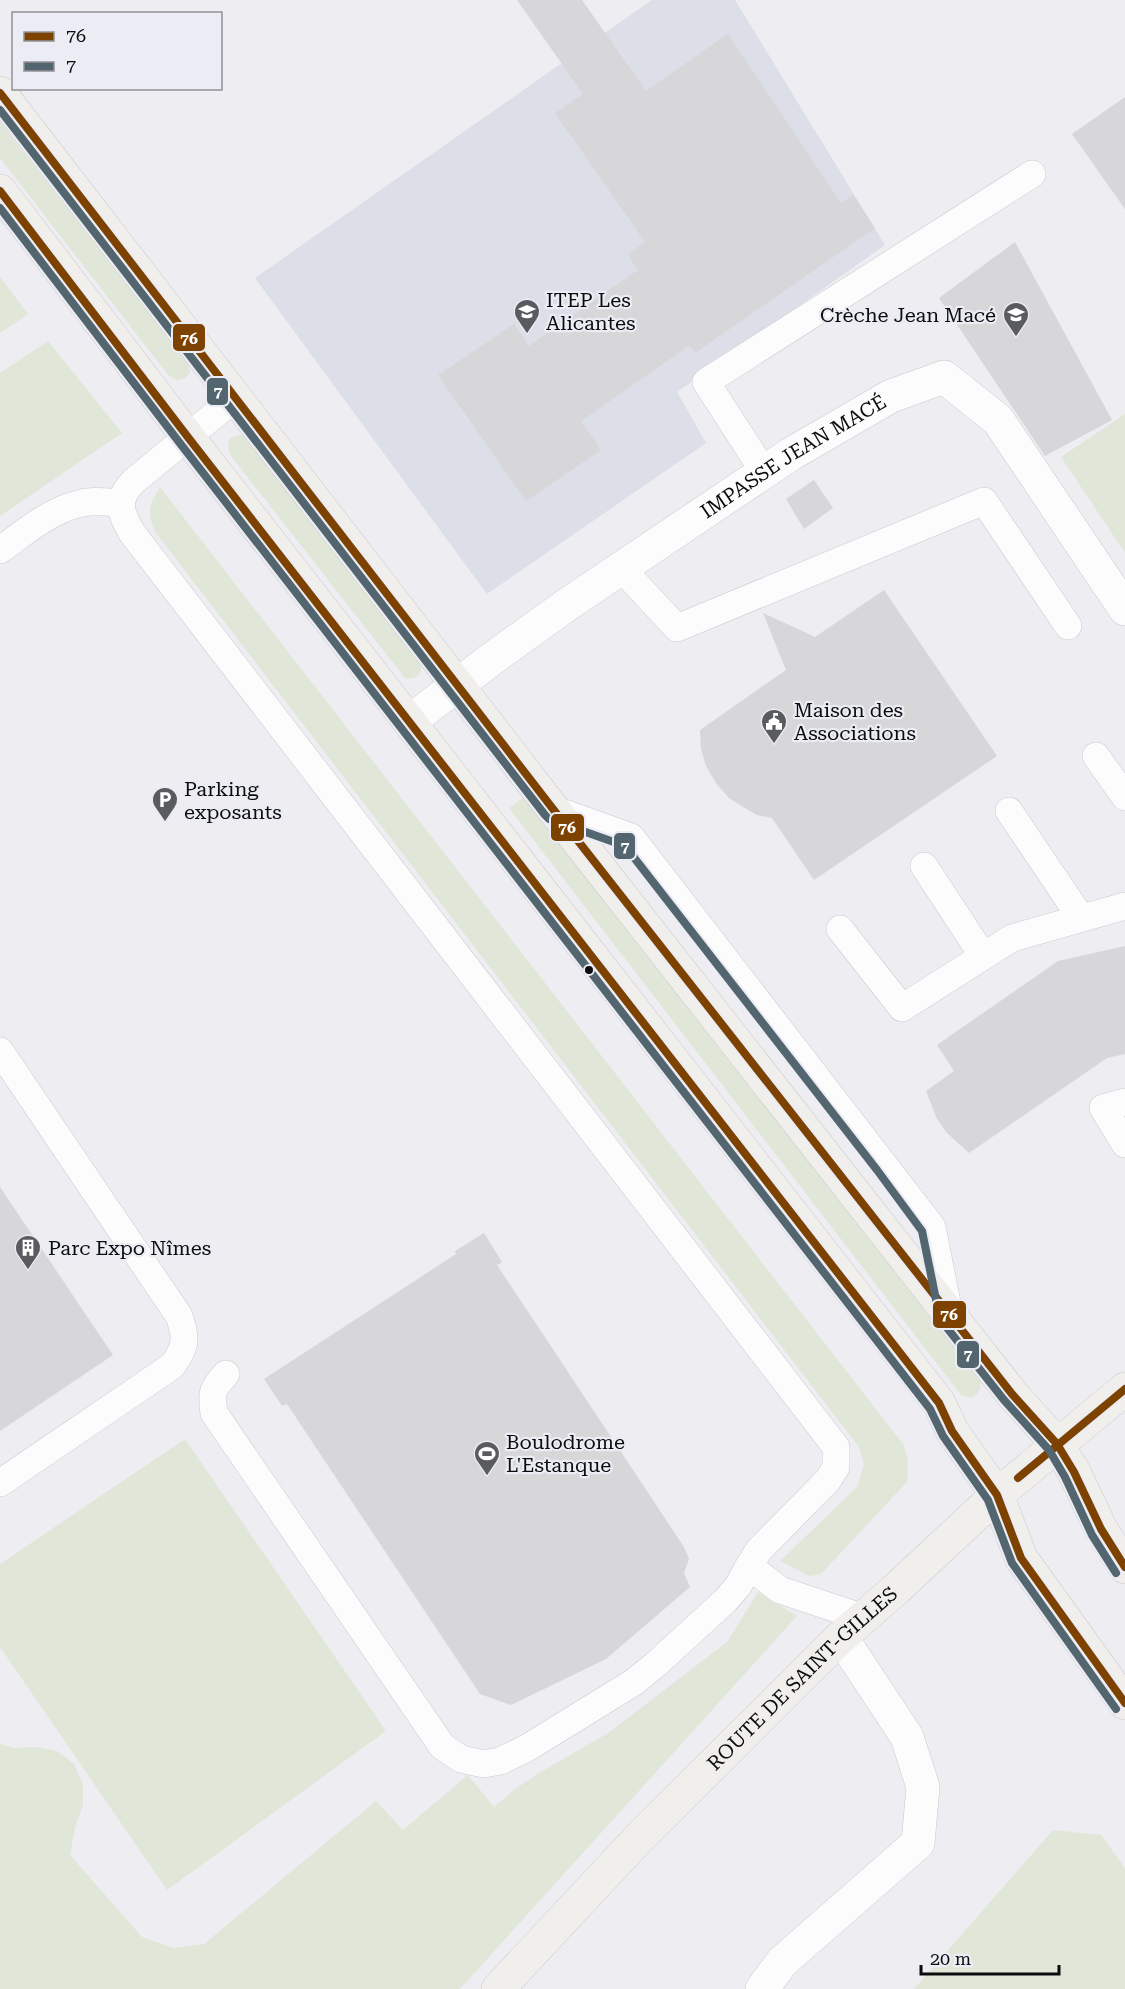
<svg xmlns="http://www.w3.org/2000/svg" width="1125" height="1989" font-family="'Roboto Serif',serif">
  <rect width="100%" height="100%" fill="#ededf2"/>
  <path fill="#dcdee8" d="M 652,0 L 735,0 L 885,245 L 677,392 L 706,443 L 487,594 L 255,278 Z"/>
  <g fill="#e1e7d8">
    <path d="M 0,122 L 188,363 L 190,372 L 186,378 L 177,380 L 169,376 L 0,158 Z"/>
    <path d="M 0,277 L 28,314 L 0,333 Z"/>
    <path d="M 48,341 L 122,433 L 0,516 L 0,373 Z"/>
    <path d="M 1125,414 L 1125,553 L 1061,457 Z"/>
    <path d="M 238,435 L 245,435 L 420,662 L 421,671 C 417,678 413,679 405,678 L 231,456 L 228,446 L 229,439 Z"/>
    <path d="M 160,487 L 903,1444 L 908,1460 L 907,1482 L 821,1574 L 809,1576 L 780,1561 L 857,1487 L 864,1465 L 859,1447 L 156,533 C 146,513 149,505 160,487 Z"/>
    <path d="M 524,797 L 981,1382 C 980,1390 979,1394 971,1398 L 961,1395 L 509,808 Z"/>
    <path d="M 185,1439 L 386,1731 L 167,1890 L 0,1647 L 0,1564 Z"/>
    <path d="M 758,1592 L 797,1616 L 460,1989 L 0,1989 L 0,1744 L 15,1748 L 36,1747 L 57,1751 L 74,1764 L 83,1784 L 83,1805 L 75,1828 L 70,1855 L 142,1937 L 173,1948 L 204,1944 L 376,1801 L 403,1830 L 468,1775 L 494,1807 L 515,1789 L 539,1773 L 608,1733 L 727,1642 Z"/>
    <path d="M 1053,1830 L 1101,1835 L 1125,1868 L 1125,1989 L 914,1989 Z"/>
  </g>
  <g fill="#d7d6d9">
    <path d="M 517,0 L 582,0 L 646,91 L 728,34 L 841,203 L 853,195 L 875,228 L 695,353 L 690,345 L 581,421 L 601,450 L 526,501 L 438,375 L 514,324 L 529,346 L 638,270 L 628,255 L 645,242 L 555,113 L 583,94 Z"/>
    <path d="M 1125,97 L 1125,209 L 1072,134 Z"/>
    <path d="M 1015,242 L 1112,420 L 1045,456 L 939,298 Z"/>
    <path d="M 814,480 L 833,508 L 804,529 L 786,499 Z"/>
    <path d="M 884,590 L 997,756 L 814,880 L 772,818 L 757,815 L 743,807 L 729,798 L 716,783 L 706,766 L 701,749 L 700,730 L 786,670 L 763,613 L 815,637 Z"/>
    <path d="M 1125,946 L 1125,1054 L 1107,1058 L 969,1153 L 947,1133 L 937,1119 L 926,1091 L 954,1071 L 937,1045 L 1058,961 Z"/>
    <path d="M 0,1187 L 113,1355 L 0,1431 Z"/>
    <path d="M 484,1233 L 502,1262 L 497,1265 L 684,1547 L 689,1559 L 684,1573 L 690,1587 L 606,1659 L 511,1705 L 480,1694 L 287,1404 L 282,1406 L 264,1379 L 456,1254 L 455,1251 Z"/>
  </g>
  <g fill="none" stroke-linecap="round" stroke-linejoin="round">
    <defs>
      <g id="lane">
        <path d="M 235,398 L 134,481 C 115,500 120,512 132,533 L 836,1447 L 836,1467 L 828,1480 L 759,1550 L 749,1566 L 780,1590 L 864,1618"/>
        <path d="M 764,472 L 706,382 L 1032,174"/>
        <path d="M 0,550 C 24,533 49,511 78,504 C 91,500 106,502 120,503"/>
        <path d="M 621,568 L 677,628 L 984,501 L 1068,626"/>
        <path d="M 1096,756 L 1125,797"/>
        <path d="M 553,809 L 631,837 L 932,1227 L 949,1313"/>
        <path d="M 1009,811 L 1081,918"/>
        <path d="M 924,866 L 983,956"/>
        <path d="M 840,929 L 902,1008 L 1012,938 L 1125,906"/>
        <path d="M 0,1051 L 179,1316 C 187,1338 186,1348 172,1366 L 0,1483"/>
        <path d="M 1125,1102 L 1103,1108 L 1125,1144"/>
        <path d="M 226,1374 C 212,1389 211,1393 214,1413 L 442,1746 L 461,1759 L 484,1764 L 500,1761 L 527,1748 L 634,1682 L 655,1665 L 725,1601 L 738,1586 L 749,1566"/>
      </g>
      <g id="street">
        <path id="s1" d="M 410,721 L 497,655 L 568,604 L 791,454 L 891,396 L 944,377 L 998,420 L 1125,609"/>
        <path d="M 762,1989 L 782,1962 L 918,1843 L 923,1787 L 907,1737 L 841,1637"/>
      </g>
      <g id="secondary">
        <path d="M 0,93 L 553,809 L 1012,1394 L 1057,1444 L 1074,1472 L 1101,1529 L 1125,1567"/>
        <path d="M 0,191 L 187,436 L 939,1403 L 952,1431 L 997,1495 L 1021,1558 L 1125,1703"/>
        <path id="s2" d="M 498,1989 L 639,1838 L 841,1637 L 895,1590 L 997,1495 L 1125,1389"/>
      </g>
    </defs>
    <use href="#lane" stroke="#cacace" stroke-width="28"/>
    <use href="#street" stroke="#cacace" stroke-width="34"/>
    <use href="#secondary" stroke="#cacace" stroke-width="34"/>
    <use href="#lane" stroke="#fcfcfd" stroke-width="27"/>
    <use href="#street" stroke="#fcfcfd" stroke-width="33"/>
    <use href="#secondary" stroke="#f1efec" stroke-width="33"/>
    <defs>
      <g id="bus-1">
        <path d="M 0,93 L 553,809 L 1012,1394 L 1057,1444 L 1074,1472 L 1101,1529 L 1125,1567"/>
        <path d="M 0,191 L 187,436 L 939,1403 L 952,1431 L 997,1495 L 1021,1558 L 1125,1703"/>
        <path d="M 1018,1478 L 1125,1389"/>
      </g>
      <g id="bus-2">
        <path d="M 0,110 L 545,815 L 549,819 L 625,846 L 877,1170 L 922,1231 L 940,1319 L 1004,1400 L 1049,1450 L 1065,1477 L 1092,1535 L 1116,1573"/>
        <path d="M 0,208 L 179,442 L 930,1409 L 943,1436 L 988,1500 L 1012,1563 L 1116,1709"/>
      </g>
    </defs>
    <use href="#bus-1" stroke="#ebecf4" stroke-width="12"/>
    <use href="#bus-2" stroke="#ebecf4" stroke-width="12"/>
    <use href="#bus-1" stroke="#7e4200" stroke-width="8"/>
    <use href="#bus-2" stroke="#53656e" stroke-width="8"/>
  </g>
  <defs>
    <symbol id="university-pin" viewBox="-11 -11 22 30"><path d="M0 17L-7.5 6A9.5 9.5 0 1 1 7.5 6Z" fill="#5a5b5e" stroke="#ebecf4"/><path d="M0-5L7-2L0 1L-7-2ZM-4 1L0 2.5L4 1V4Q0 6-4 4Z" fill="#fff"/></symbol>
    <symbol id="school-pin" viewBox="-11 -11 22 30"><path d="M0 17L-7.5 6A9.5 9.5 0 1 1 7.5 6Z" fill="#5a5b5e" stroke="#ebecf4"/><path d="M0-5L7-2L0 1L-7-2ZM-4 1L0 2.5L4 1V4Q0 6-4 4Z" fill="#fff"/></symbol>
    <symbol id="civic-pin" viewBox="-11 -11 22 30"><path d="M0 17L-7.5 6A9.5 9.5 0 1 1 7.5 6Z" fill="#5a5b5e" stroke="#ebecf4"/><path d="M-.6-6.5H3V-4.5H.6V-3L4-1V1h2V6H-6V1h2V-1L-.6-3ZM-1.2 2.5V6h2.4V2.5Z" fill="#fff"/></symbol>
    <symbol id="parking-pin" viewBox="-11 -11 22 30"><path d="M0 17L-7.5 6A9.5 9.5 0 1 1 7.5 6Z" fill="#5a5b5e" stroke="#ebecf4"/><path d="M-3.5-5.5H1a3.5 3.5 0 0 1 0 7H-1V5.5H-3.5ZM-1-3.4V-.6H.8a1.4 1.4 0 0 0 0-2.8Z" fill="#fff"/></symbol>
    <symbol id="building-pin" viewBox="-11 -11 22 30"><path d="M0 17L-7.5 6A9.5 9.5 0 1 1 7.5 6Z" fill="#5a5b5e" stroke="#ebecf4"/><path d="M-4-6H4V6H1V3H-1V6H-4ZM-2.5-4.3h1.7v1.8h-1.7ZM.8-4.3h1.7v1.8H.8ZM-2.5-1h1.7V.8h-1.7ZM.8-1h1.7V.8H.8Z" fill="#fff"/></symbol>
    <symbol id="stadium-pin" viewBox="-11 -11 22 30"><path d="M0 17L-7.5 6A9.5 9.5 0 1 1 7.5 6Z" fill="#5a5b5e" stroke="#ebecf4"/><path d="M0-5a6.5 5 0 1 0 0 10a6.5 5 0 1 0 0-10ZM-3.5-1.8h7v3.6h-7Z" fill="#fff"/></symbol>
  </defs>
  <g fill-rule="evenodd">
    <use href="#university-pin" x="512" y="297" width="30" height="40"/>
    <use href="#school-pin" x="1001" y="300" width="30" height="40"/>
    <use href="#civic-pin" x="759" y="707" width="30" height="40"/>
    <use href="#parking-pin" x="150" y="785" width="30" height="40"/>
    <use href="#building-pin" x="13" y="1233" width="30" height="40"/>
    <use href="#stadium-pin" x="472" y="1439" width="30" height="40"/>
  </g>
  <circle fill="#0b0c0e" stroke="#ebecf4" stroke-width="2" cx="589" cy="970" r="5"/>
  <g text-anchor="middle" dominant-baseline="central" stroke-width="4.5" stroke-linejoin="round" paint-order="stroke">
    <g font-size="20" fill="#0b0c0e" stroke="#ebecf4" text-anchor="start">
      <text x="546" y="300">ITEP Les<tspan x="546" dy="23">Alicantes</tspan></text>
      <text x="996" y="315" text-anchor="end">Crèche Jean Macé</text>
      <text x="794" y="710">Maison des<tspan x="794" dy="23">Associations</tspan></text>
      <text x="184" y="789">Parking<tspan x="184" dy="23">exposants</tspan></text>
      <text x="48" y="1248">Parc Expo Nîmes</text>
      <text x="506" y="1442">Boulodrome<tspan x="506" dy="23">L'Estanque</tspan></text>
    </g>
    <g font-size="20" fill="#0b0c0e" stroke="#ebecf4">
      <text stroke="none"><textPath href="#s1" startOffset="466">IMPASSE JEAN MACÉ</textPath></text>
      <text stroke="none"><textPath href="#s2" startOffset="435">ROUTE DE SAINT-GILLES</textPath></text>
    </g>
  </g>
  <g stroke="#ebecf4" stroke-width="2">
    <rect x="172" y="323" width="34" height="29" rx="6" fill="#7e4200"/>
    <rect x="206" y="377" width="23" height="29" rx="6" fill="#53656e"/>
    <rect x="550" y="813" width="35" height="29" rx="6" fill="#7e4200"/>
    <rect x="613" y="832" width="23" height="28" rx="6" fill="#53656e"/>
    <rect x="932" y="1300" width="35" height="29" rx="6" fill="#7e4200"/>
    <rect x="956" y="1340" width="24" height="29" rx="6" fill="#53656e"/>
  </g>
  <g font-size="16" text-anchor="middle" font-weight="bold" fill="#fff">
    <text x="189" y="344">76</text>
    <text x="218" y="397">7</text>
    <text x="567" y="833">76</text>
    <text x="625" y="852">7</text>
    <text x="949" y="1320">76</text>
    <text x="968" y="1360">7</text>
  </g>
  <rect x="12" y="12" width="210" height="78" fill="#ebecf4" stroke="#919298" stroke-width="1.5"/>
  <rect x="24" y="32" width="30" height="9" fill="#7e4200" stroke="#919298" stroke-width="1.5"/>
  <text x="66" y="42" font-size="18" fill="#0b0c0e">76</text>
  <rect x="24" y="62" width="30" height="9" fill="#53656e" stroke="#919298" stroke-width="1.5"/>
  <text x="66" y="72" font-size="18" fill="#0b0c0e">7</text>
  <path d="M921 1965v9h138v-9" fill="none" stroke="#0b0c0e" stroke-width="3"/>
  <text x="930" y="1965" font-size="18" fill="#0b0c0e" stroke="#ebecf4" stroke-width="4.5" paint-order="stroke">20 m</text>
</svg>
